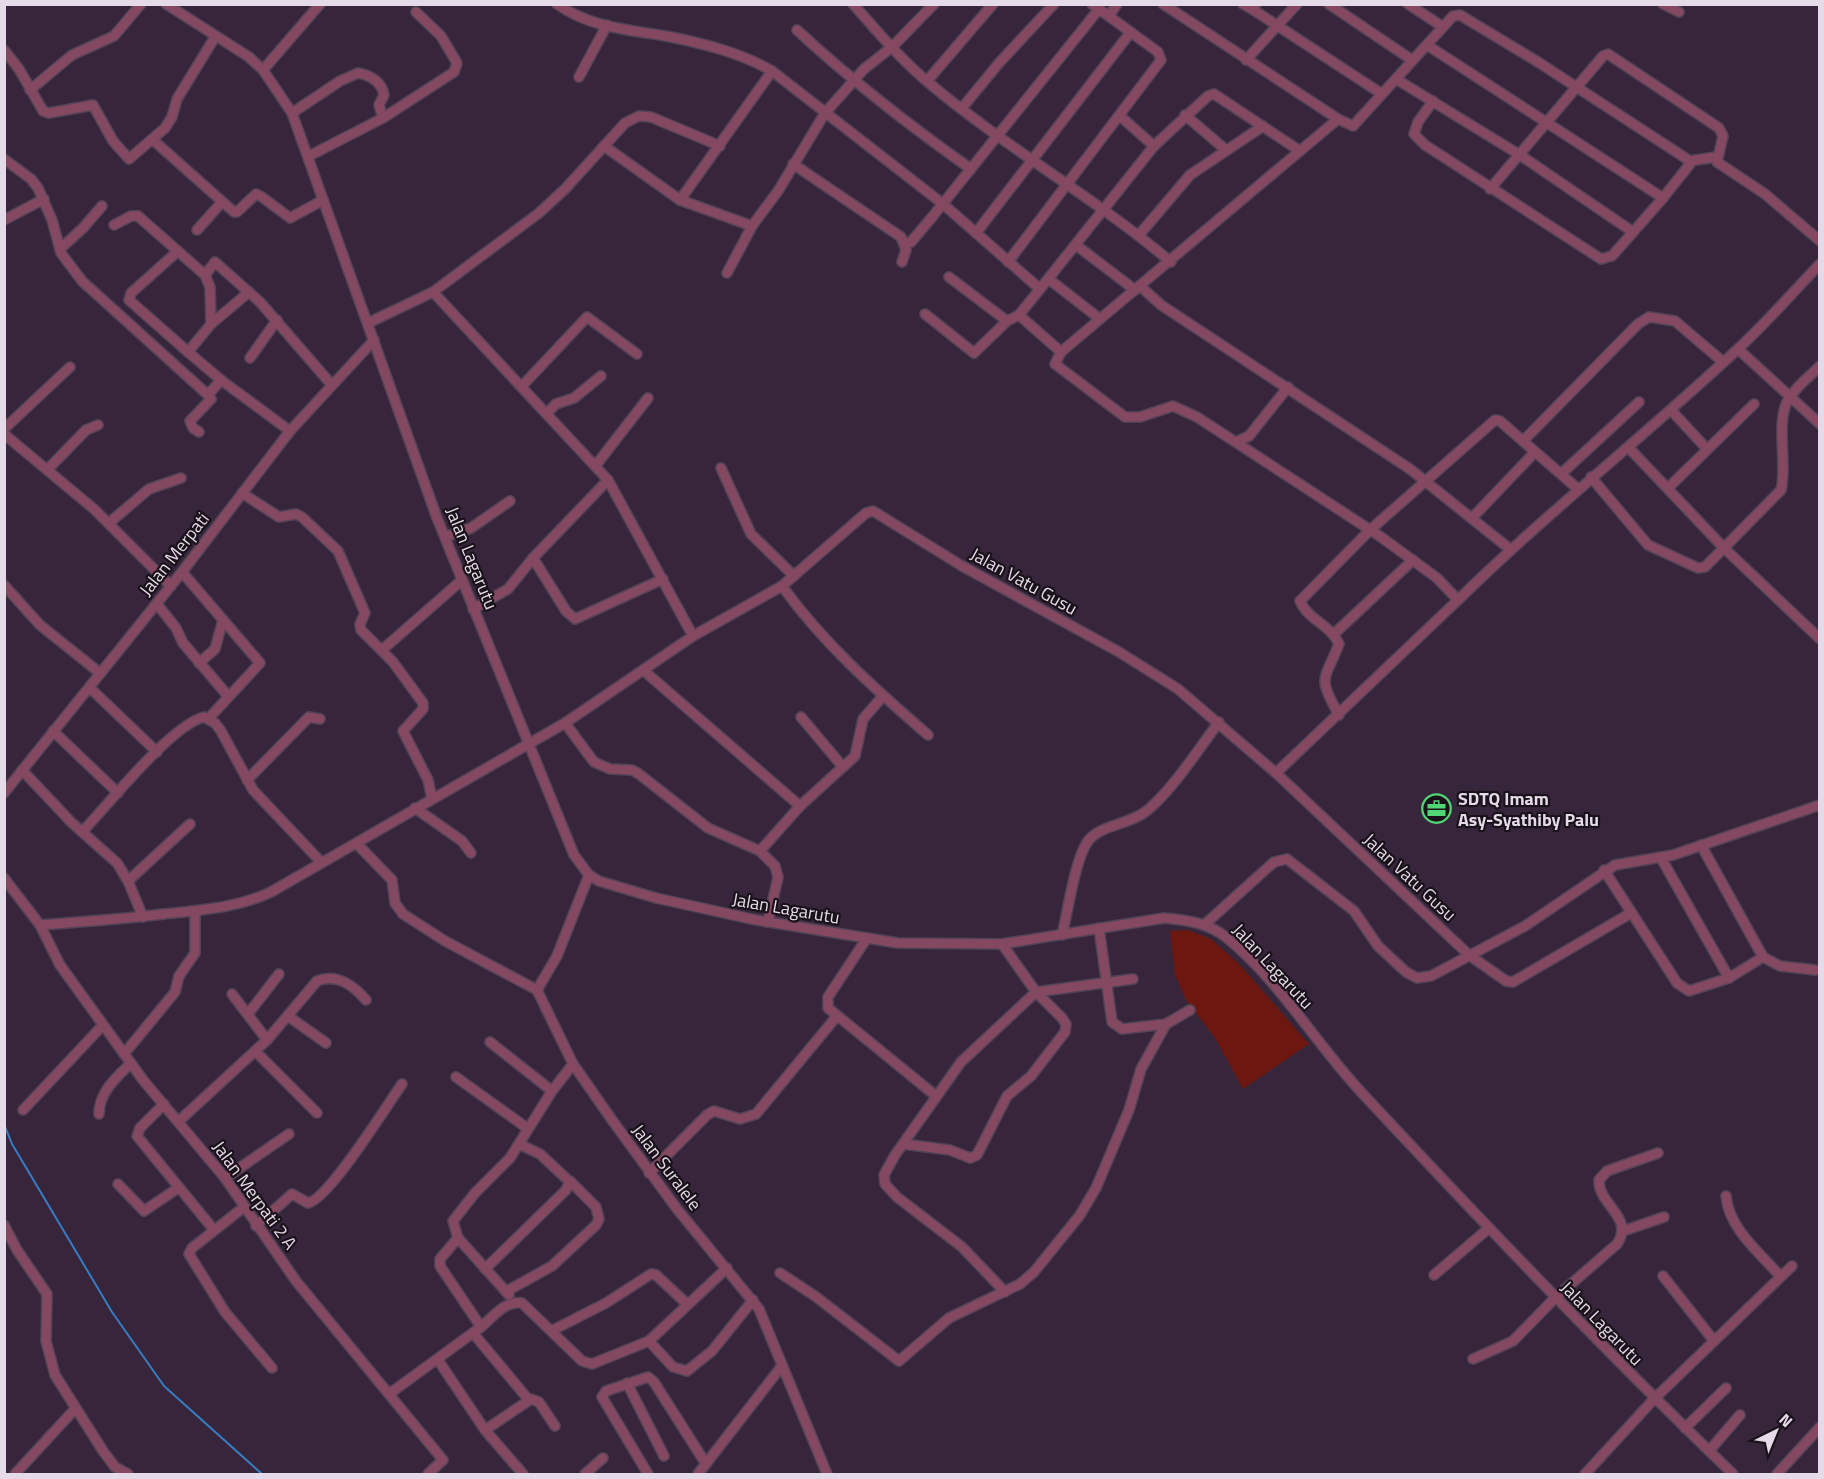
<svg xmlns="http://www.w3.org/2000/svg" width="1824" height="1479" font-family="'Titillium Web',sans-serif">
  <rect width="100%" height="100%" fill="#37263b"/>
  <path fill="#6c170f" d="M 1188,930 L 1211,939 L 1240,965 L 1309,1044 L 1243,1089 L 1215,1038 L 1186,1000 L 1175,975 L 1170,931 Z"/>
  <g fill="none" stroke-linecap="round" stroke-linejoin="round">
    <path stroke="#387cc3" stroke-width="2" d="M 4,1124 L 12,1144 L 112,1312 L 164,1386 L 262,1474"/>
    <defs>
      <g id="minor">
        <path d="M 166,4 L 249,57 L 263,70 L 292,113 L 437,518 L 574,855 L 589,875 L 599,881 L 656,898 L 756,920 L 898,943 L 1002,944 L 1164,918 C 1187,920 1209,923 1227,938 C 1278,979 1317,1045 1362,1093 C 1483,1223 1605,1351 1733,1474"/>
        <path d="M 557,4 C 590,28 632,30 671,37 C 705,44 741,53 772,71 L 943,204 L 1040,289 L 1154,146 L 1208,96 L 1214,94 L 1300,151"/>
        <path d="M 853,4 C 877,31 901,60 929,83 C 1006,148 1094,197 1171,262"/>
        <path d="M 1163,4 L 1338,119 L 1353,126 L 1453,16 L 1460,15 L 1538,62 L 1687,159 L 1690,164 L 1663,198 L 1612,256 L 1601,259 L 1425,145 L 1414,134 L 1418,122 L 1433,101"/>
        <path d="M 1243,4 L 1252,9 L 1256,4"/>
        <path d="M 1329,4 L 1412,60"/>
        <path d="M 1408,4 L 1443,27"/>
        <path d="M 1663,4 L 1679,12"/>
        <path d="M 1252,9 L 1382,94"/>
        <path d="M 1109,16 L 1117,4"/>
        <path d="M 797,30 C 852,81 910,126 971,169"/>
        <path d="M 1427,45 L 1663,198"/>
        <path d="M 4,50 L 19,69 L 43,111 L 49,113 L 93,105 L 113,141 L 129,159 L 165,128 L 172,117 L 177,99 L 215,37"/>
        <path d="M 1246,60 L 1297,4"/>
        <path d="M 263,70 L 320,4"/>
        <path d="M 579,77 L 607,25"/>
        <path d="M 1396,79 L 1520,155 L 1633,232"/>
        <path d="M 927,81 L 993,4"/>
        <path d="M 30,90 L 72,55 L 114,36 L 141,4"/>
        <path d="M 962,108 L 999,63 L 1054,4"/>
        <path d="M 292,113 L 340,81 L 358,73 C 370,75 382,82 384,95 L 379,105 L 383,118"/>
        <path d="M 1185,115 L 1226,150"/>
        <path d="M 1120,116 L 1154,146"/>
        <path d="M 153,140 L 234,212 L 237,212 L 256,194 L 262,197 L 290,218 L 323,200"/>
        <path d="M 604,146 L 680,200 L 752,226"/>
        <path d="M 309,156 L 383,118 L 454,72 L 457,63 L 441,36 L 416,12"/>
        <path d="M 4,159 L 31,179 L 38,188 L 52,220 L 61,253 L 82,281 L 208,395 L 221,380 L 290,431"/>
        <path d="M 1689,161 L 1716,157"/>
        <path d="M 793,164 L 901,237 L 906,250 L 902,262"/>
        <path d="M 1490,189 L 1603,56 L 1608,54 L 1719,128 L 1723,136 L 1717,162 L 1765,194 L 1820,241"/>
        <path d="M 680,200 L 772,71"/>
        <path d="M 4,220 L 44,199"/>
        <path d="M 114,225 L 131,216 L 138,216 L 205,275"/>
        <path d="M 197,230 L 222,202"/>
        <path d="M 976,233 L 1130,33"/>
        <path d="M 1139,235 L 1190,175 L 1263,126"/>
        <path d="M 904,244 L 911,242 L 933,216 L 1099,9"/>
        <path d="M 1076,245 L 1135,290"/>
        <path d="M 60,249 L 83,228 L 102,206"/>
        <path d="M 178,251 L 131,293 L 129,300 L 188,352"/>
        <path d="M 1008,262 L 1161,60 L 1158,52 L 1092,4"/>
        <path d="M 727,273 L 752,226 L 778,191 L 825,113 L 864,69 L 892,47 L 934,4"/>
        <path d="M 949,277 L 1007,321 L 1019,315 L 1040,289"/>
        <path d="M 1050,280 L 1100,319 L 1338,119"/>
        <path d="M 1140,286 L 1161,305 L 1410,469 L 1511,550"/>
        <path d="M 433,292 L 539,213 L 565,189 L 625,123 L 639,116 L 651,117 L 720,146"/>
        <path d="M 925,314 L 974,353 L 1007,321"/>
        <path d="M 1019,315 L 1061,352"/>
        <path d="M 1100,319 L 1061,352 L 1055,364 L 1125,417 L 1140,417 L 1173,406 L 1197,417 L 1381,537 L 1437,578 L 1458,600 C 1548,512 1648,433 1740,347 C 1768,321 1793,292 1820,264"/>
        <path d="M 368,323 L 433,292 L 608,480 L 693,636"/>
        <path d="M 211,324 L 210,287 L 205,275 L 215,262 L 260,302 L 331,384"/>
        <path d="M 1738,349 L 1820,424"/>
        <path d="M 250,358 L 277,320"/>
        <path d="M 221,380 L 188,352 L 211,324 L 249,292"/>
        <path d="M 522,386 L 587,317 L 637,354"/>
        <path d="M 1671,410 L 1707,449"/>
        <path d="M 547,413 L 556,404 L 574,398 L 601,376"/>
        <path d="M 4,429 L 70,367"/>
        <path d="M 199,432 L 193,428 L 190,421 L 211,399 L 208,395"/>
        <path d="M 4,434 L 94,509 L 171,586"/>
        <path d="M 1523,441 L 1638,324 L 1649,317 L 1675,321 L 1722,361"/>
        <path d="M 1236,442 L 1249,436 L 1288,387"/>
        <path d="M 1629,448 L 1724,548 L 1820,639"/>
        <path d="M 596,465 L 648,398"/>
        <path d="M 721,468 L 751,534 L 794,576"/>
        <path d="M 48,469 L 86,430 L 98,425"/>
        <path d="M 1561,474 L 1639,402"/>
        <path d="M 1591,477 L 1648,545 L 1698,568 L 1705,567 L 1781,490 C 1788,464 1774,418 1790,397 C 1798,385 1810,376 1820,366"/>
        <path d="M 1668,488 L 1754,404"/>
        <path d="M 242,493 L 279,517 L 296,514 L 302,517 L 338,551 L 365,613 L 360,624 L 361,630 L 393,662 L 423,703 L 423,709 L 403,731 L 428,780 L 432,799"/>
        <path d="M 1472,518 L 1535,452"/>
        <path d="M 109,523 L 149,489 L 181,478"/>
        <path d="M 445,537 L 471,528 L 510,501"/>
        <path d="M 533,558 L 566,611 L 575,619 L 663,579"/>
        <path d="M 182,572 L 260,663 L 209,718"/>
        <path d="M 4,585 L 40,625 L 100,673"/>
        <path d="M 782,586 C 823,643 875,689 928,735"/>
        <path d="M 157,604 L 176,628 L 183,643 L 228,696"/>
        <path d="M 473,609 L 508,589 L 533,558 L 608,480"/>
        <path d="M 1334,634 L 1413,560"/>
        <path d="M 382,650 L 462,580"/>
        <path d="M 199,663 L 215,649 L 223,620"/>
        <path d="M 643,670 L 800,806 L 855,756 L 863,719 L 883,696"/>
        <path d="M 90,688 L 157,752"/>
        <path d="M 1339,715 C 1317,676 1324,682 1339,644 C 1331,625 1308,620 1300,601 L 1370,530 L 1495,420 L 1500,421 L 1578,489"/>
        <path d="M 801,717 L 843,767"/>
        <path d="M 565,723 L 594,762 L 610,769 L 632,770 L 639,774 L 708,828 L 760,851 L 775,866 L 778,877 L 768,922"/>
        <path d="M 53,731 L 118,793"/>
        <path d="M 22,770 L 71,822 L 117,863 L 128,881 L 143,917"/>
        <path d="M 1276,773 L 1458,600"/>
        <path d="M 247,780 L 309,717 L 320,719"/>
        <path d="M 4,793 L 182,572 L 290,431 L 374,340"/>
        <path d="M 415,808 L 462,841 L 471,853"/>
        <path d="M 82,832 C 108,805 171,725 204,717 L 215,723 L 221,731 L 253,790 L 321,862"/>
        <path d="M 357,844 L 392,880 L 395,903 L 403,914 L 445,941 L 537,990"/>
        <path d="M 760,851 L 800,806"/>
        <path d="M 1661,858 L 1729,978"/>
        <path d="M 1604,870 L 1677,983 L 1689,991 L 1729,978 L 1763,957 L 1701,845"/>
        <path d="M 4,878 L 40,925 L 60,965 L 143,1080 L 225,1178 L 296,1281 L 443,1460 L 428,1474"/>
        <path d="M 128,881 L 190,824"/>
        <path d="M 40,925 C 81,922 122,919 164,914 C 201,910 237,908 271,892 L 565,723 L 693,636 L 782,586 L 866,513 L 873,511 L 962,566 L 1119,652 L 1178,689 L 1276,773 L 1469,955 L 1506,981 L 1513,982 L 1631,913"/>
        <path d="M 1204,925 L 1274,862 L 1287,859 L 1354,911 L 1378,946 L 1406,972 L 1417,978 L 1431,976 L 1525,926 L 1615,865 L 1673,855 L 1820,805"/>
        <path d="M 1099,928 L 1112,1022 L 1122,1029 L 1166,1024 L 1190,1010"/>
        <path d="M 1062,935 C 1068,911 1075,859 1088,841 C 1101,824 1131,825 1149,809 C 1176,785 1197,751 1219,722"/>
        <path d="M 867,938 L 828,997 L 828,1008 L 936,1096"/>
        <path d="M 1763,957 L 1780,966 L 1815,970"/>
        <path d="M 537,990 L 573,1064 L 612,1120 L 677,1209 L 759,1309 L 827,1474"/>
        <path d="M 537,990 L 557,956 L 589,875"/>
        <path d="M 248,1014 L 279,974"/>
        <path d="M 288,1016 L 326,1043"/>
        <path d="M 267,1040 L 317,981 C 337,973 353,985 366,1000"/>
        <path d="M 490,1042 L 552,1091"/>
        <path d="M 255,1051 L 317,1113"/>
        <path d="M 124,1054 L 175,992 L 179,976 L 195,953 L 195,911"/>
        <path d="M 456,1077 L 527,1128"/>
        <path d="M 164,1104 L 140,1128 L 137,1136 L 214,1230"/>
        <path d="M 23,1110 L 103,1025"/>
        <path d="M 99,1114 C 99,1092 116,1078 131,1063"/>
        <path d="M 179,1121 L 267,1040 L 232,994"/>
        <path d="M 903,1144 L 950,1150 L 970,1158 L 977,1155 L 1007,1096 L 1031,1076 L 1065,1032 L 1066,1024 L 1062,1018 L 1036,992 L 1002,944"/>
        <path d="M 649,1173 L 707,1115 L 714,1111 L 740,1119 L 756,1114 L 837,1016"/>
        <path d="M 225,1178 L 289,1134"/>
        <path d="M 118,1184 L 144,1211 L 178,1188"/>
        <path d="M 1726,1196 C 1729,1229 1760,1253 1780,1276"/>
        <path d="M 244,1207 L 192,1248 L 189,1254 L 225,1312 L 272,1368"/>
        <path d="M 4,1225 L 17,1250 L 47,1294 L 46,1341 L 55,1375 L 103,1451 L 115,1467 L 128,1474"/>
        <path d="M 256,1226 L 292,1194 L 308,1203 C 329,1199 387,1105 402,1084"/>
        <path d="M 1623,1231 L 1664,1217"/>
        <path d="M 458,1238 L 509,1295"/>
        <path d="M 485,1269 L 566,1190 L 570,1182 L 540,1154 L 519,1144"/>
        <path d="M 780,1273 L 815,1296 L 899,1361 L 949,1318 L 1020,1284 L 1034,1272 L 1080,1215 L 1096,1188 L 1129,1110 L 1141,1069 L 1166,1024"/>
        <path d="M 1434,1275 L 1489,1228"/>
        <path d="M 1663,1276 L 1714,1341"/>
        <path d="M 507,1291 L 552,1266 L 596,1225 L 599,1219 L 596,1207 L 570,1181"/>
        <path d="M 1005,1292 L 962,1247 L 897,1197 L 885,1184 L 884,1175 L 895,1155 L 961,1062 L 1036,992 L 1133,979"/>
        <path d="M 481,1327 C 493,1317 505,1300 522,1303 L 582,1361 L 592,1364 L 649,1341 L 727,1268"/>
        <path d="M 553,1330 L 606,1303 L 651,1274 L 656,1275 L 686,1303"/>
        <path d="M 473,1333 L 528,1399"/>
        <path d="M 649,1341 L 673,1367 L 687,1371 L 712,1351 L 753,1300"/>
        <path d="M 1473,1359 L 1513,1341 L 1555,1298 L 1617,1244 C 1635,1217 1598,1205 1599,1180 L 1607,1171 L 1658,1153"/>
        <path d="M 438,1360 L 485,1430 L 523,1474"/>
        <path d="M 627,1383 L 664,1456"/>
        <path d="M 389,1394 L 481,1327 L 440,1266 L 440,1259 L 458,1238 L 453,1221 L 475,1193 L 510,1158 L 552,1091 L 573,1064"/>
        <path d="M 1685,1428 L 1726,1388"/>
        <path d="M 485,1430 L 531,1399 L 539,1402 L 555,1426"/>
        <path d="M 1709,1451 L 1740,1415"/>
        <path d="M 15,1474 L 75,1409"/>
        <path d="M 585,1474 L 603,1458"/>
        <path d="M 648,1474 L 602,1397 L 606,1391 L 648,1377 L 654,1382 L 706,1464"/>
        <path d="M 698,1474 L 781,1367"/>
        <path d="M 1585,1474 L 1654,1399 L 1792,1266"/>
        <path d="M 1777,1474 L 1820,1427"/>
      </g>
    </defs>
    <use href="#minor" stroke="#534357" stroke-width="12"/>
    <use href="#minor" stroke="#844961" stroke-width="9"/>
  </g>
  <defs>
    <symbol id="office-ring" viewBox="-11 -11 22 22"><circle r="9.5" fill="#1a121b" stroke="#51d674" stroke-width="1.5"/><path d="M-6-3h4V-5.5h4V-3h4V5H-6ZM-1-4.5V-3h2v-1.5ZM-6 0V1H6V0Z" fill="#51d674"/></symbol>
  </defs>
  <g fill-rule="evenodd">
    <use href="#office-ring" x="1420" y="792" width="33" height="33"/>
  </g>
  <g text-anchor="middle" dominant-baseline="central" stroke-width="4.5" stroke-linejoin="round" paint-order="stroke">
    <g font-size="18" fill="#e5dae7" stroke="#1a121b">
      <text transform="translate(174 554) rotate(-52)">Jalan Merpati</text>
      <text transform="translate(472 558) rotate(68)">Jalan Lagarutu</text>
      <text transform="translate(1024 581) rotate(29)">Jalan Vatu Gusu</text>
      <text transform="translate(1410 877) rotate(43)">Jalan Vatu Gusu</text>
      <text transform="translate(786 908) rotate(10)">Jalan Lagarutu</text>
      <text transform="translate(1273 966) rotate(47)">Jalan Lagarutu</text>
      <text transform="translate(667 1167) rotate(53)">Jalan Suralele</text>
      <text transform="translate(255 1195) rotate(54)">Jalan Merpati 2 A</text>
      <text transform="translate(1602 1323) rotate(46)">Jalan Lagarutu</text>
    </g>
    <g font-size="18" font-weight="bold" fill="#e5dae7" stroke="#1a121b" text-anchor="start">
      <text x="1458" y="798">SDTQ Imam<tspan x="1458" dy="21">Asy-Syathiby Palu</tspan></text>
    </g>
  </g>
  <rect width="1824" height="1479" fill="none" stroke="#e5dae7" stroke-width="12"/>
  <g transform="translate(1776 1431) rotate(43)" stroke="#1a121b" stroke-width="4.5" paint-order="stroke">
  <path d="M0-4.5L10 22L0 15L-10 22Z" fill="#e5dae7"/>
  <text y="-9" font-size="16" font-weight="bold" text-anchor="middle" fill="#e5dae7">N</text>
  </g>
</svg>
